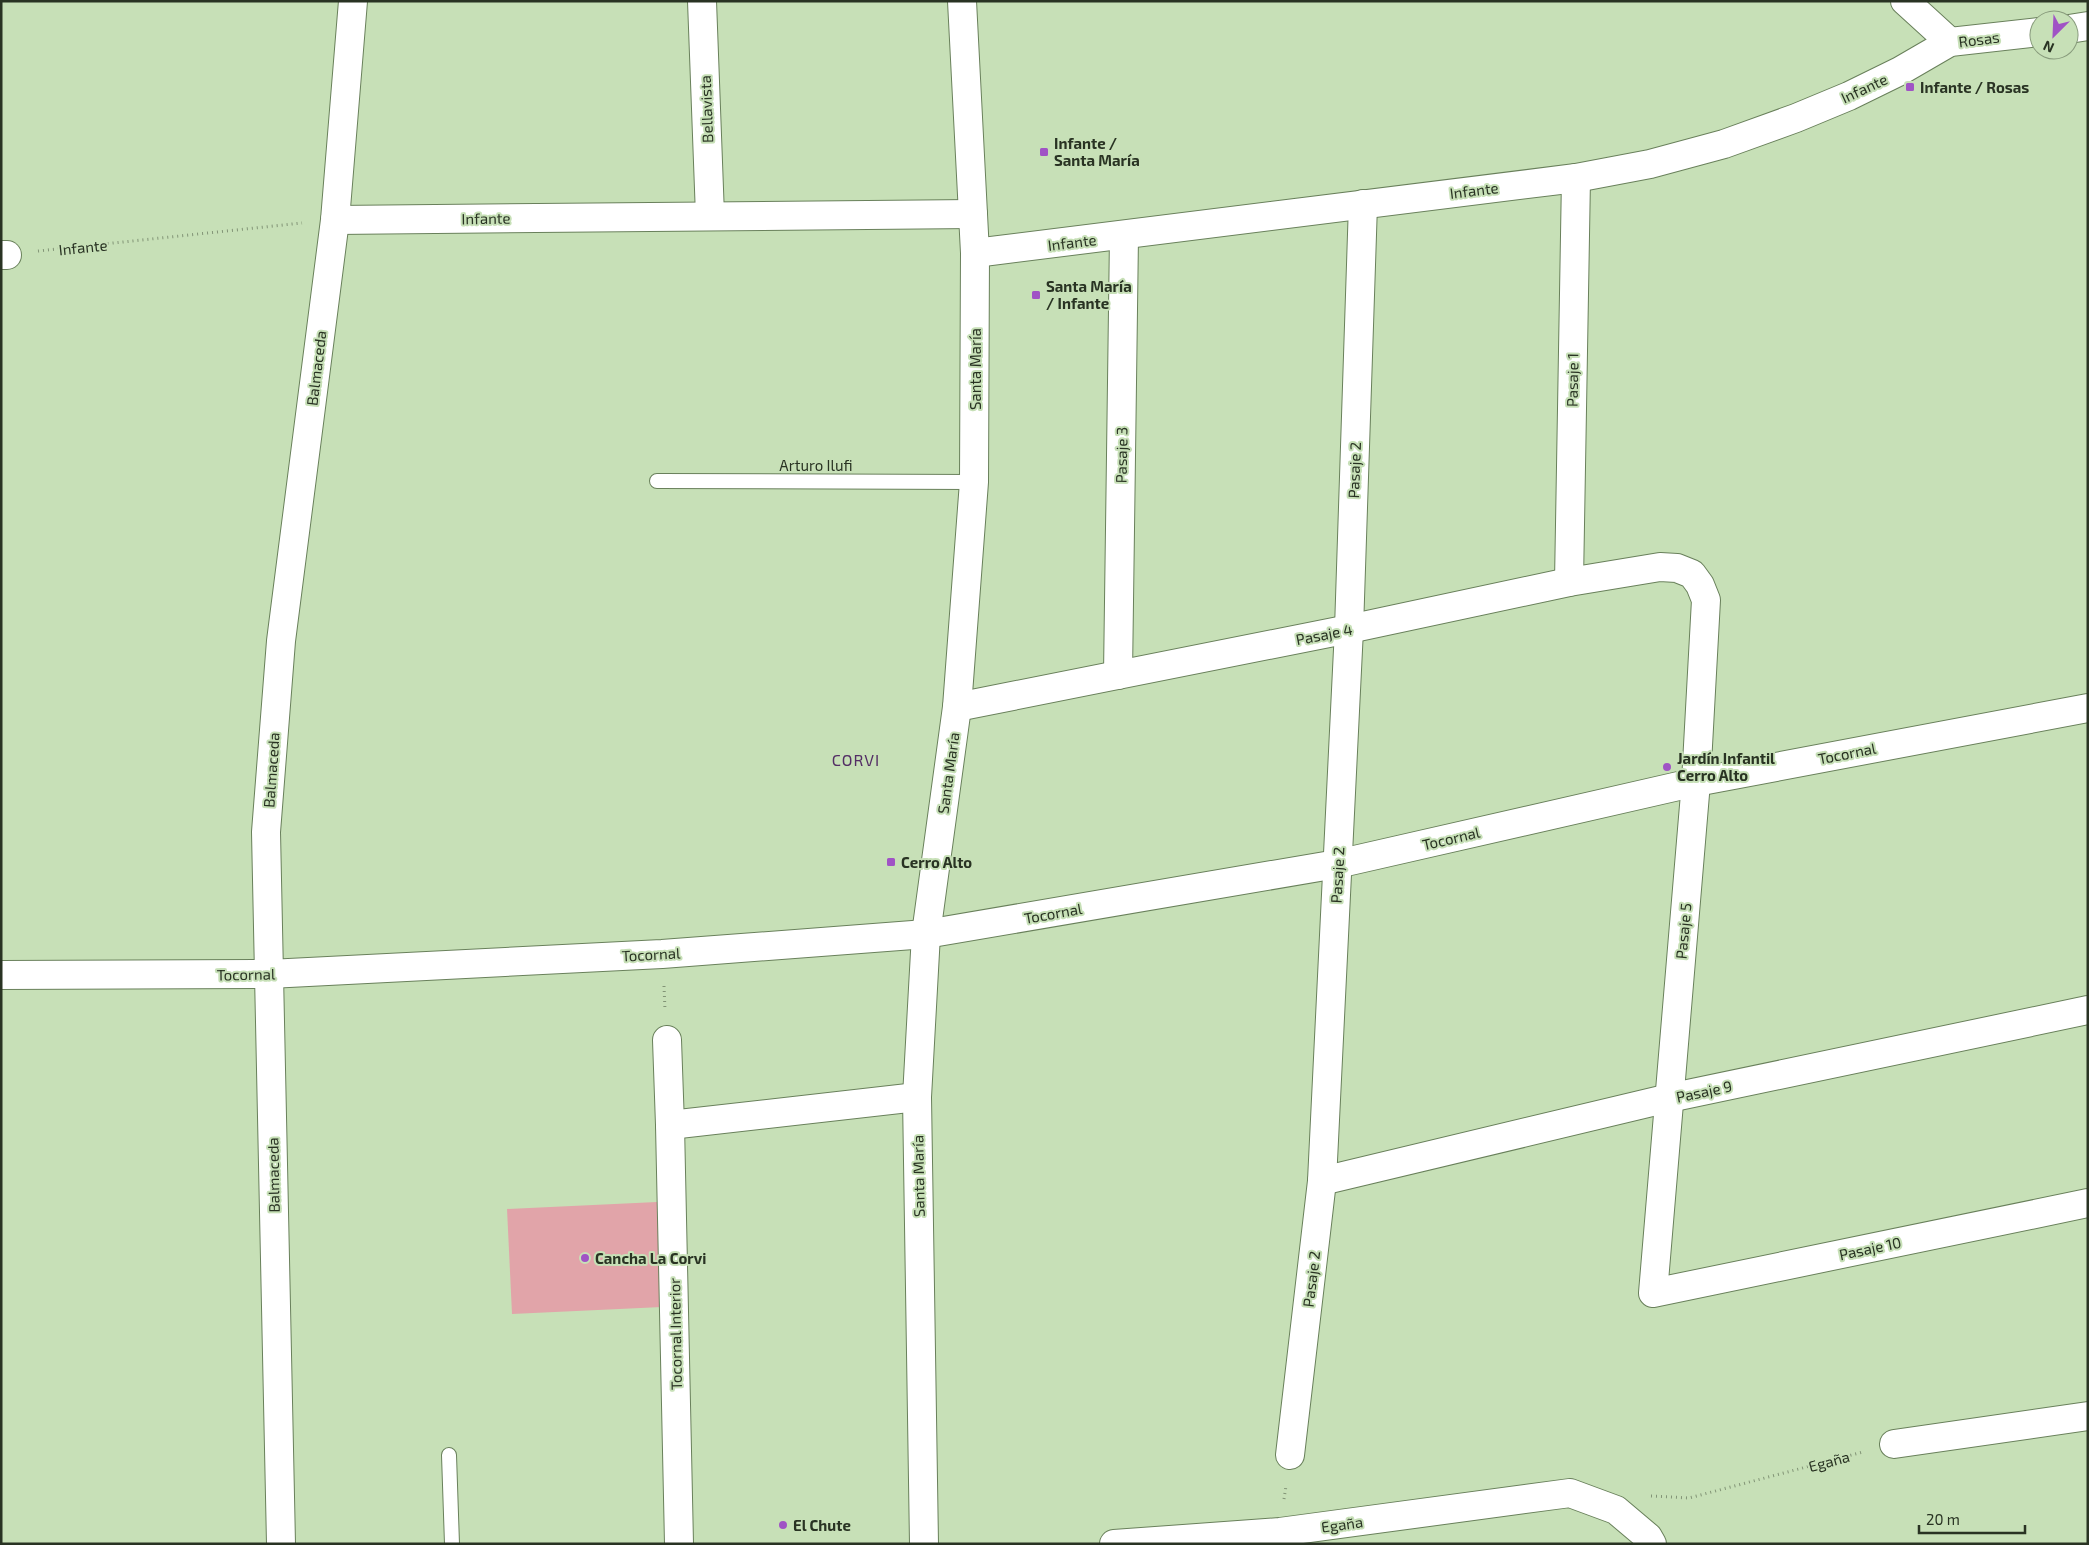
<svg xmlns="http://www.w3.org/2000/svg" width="2089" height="1545" font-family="'Exo 2',sans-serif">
  <rect width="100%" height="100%" fill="#c7e0b7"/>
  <path fill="#e1a4a9" d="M 657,1202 L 662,1307 L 512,1314 L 507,1209 Z"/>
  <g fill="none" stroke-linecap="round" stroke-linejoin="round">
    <defs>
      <g id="lane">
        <path d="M 657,481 L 974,482"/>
        <path d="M 449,1455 L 452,1544"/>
      </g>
      <g id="street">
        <path d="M 702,1 L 710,216"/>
        <path d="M 1905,1 L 1950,42"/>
        <path d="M 2069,29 L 2088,26"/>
        <path d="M 335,220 L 973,214"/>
        <path d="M 975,253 L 1576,178 L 1650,164 L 1724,144 L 1796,118 L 1849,96 L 1900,71 L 1950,42 L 2039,32"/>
        <path d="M 1,255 L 7,255"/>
        <path d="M 1569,582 L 1576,178"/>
        <path d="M 1118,675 L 1124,236"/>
        <path d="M 957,707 L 1349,629 L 1569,582 L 1660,567 L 1677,568 L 1692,574 L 1700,585 L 1706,600 L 1696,782 L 1653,1293 L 2088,1203"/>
        <path d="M 1,975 L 269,974 L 662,954 L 926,934 L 1337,864 L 1696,782 L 2088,708"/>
        <path d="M 667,1040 L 670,1125 L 679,1544"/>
        <path d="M 670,1125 L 917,1097"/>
        <path d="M 1322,1181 L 1669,1098 L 2088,1010"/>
        <path d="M 1894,1444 L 2088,1416"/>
        <path d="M 1290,1455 L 1322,1181 L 1349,629 L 1363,204"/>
        <path d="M 281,1544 L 266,832 L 281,641 L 335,220 L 353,1"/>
        <path d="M 924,1544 L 917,1097 L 926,934 L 957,707 L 974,482 L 975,253 L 962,1"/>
        <path d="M 1114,1544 L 1280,1532 L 1570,1493 L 1616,1510 L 1648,1537 L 1652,1544"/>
      </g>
    </defs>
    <use href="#lane" stroke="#69805b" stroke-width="16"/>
    <use href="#street" stroke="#69805b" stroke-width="30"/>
    <g stroke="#829476" stroke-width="3" stroke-dasharray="1 4" stroke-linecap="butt">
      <path d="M 38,251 L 302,223"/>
      <path d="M 664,986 L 665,1010"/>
      <path d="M 1651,1496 L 1689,1498 L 1863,1452"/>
      <path d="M 1284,1499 L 1286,1486"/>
    </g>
    <use href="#lane" stroke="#fff" stroke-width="14"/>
    <use href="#street" stroke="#fff" stroke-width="28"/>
  </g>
  <g fill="#a053c5" stroke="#c7e0b7" stroke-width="2">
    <rect x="1905" y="82" width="10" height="10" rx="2.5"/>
    <rect x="1039" y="147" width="10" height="10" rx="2.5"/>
    <rect x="1031" y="290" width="10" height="10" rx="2.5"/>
    <circle cx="1667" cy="767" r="5"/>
    <rect x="886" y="857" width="10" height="10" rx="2.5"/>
    <circle cx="585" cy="1258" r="5"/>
    <circle cx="783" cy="1525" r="5"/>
  </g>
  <g text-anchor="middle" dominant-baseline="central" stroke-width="4" stroke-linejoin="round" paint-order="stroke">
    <g font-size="15" fill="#293323" stroke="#c7e0b7">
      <text transform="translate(1979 39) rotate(-7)">Rosas</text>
      <text transform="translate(1864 88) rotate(-25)">Infante</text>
      <text transform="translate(706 109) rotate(-92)">Bellavista</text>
      <text transform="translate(1474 190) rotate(-7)">Infante</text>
      <text transform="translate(486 218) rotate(-1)">Infante</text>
      <text transform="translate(1072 242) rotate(-7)">Infante</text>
      <text transform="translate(83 247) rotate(-6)">Infante</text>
      <text transform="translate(316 368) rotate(-83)">Balmaceda</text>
      <text transform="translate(975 369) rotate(-90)">Santa María</text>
      <text transform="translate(1572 380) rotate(-89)">Pasaje 1</text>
      <text transform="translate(1121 455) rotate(-89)">Pasaje 3</text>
      <text x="816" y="465">Arturo Ilufi</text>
      <text transform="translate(1354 470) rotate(-88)">Pasaje 2</text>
      <text transform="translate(1324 634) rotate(-11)">Pasaje 4</text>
      <text transform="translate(1847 753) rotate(-11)">Tocornal</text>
      <text transform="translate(271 770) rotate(-86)">Balmaceda</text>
      <text transform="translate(948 773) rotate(-82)">Santa María</text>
      <text transform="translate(1451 838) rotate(-13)">Tocornal</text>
      <text transform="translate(1337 875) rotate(-87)">Pasaje 2</text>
      <text transform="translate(1053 913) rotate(-10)">Tocornal</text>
      <text transform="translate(1683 931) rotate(-85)">Pasaje 5</text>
      <text transform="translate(651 954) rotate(-3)">Tocornal</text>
      <text transform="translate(246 974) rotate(-1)">Tocornal</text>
      <text transform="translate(1704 1091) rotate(-12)">Pasaje 9</text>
      <text transform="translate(273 1175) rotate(-91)">Balmaceda</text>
      <text transform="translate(918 1176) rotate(-91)">Santa María</text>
      <text transform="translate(1870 1248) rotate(-12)">Pasaje 10</text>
      <text transform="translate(1311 1279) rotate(-83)">Pasaje 2</text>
      <text transform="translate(675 1334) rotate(-91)">Tocornal Interior</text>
      <text transform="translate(1829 1461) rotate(-15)">Egaña</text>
      <text transform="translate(1342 1524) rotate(-8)">Egaña</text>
    </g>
    <g font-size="15" font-weight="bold" fill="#293323" stroke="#c7e0b7" text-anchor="start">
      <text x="1920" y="87">Infante / Rosas</text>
      <text x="1054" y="143">Infante /<tspan x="1054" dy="17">Santa María</tspan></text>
      <text x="1046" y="286">Santa María<tspan x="1046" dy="17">/ Infante</tspan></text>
      <text x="1677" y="758">Jardín Infantil<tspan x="1677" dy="17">Cerro Alto</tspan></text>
      <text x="901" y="862">Cerro Alto</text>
      <text x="595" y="1258">Cancha La Corvi</text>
      <text x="793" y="1525">El Chute</text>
    </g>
    <g font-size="16" letter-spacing="1" fill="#532e65" stroke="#c7e0b7">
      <text x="856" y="759">CORVI</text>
    </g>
  </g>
  <rect width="2089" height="1545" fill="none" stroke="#293323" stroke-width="5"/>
  <g transform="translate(2054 35) rotate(204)"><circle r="24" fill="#c7e0b7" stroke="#889b7c"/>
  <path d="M0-4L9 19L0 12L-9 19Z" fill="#a053c5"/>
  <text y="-8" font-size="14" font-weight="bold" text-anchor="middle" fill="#293323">N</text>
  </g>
  <path d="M1919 1525v8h106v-8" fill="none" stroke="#293323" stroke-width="2.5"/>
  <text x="1926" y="1525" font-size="15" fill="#293323" stroke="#c7e0b7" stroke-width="4" paint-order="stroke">20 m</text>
</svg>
